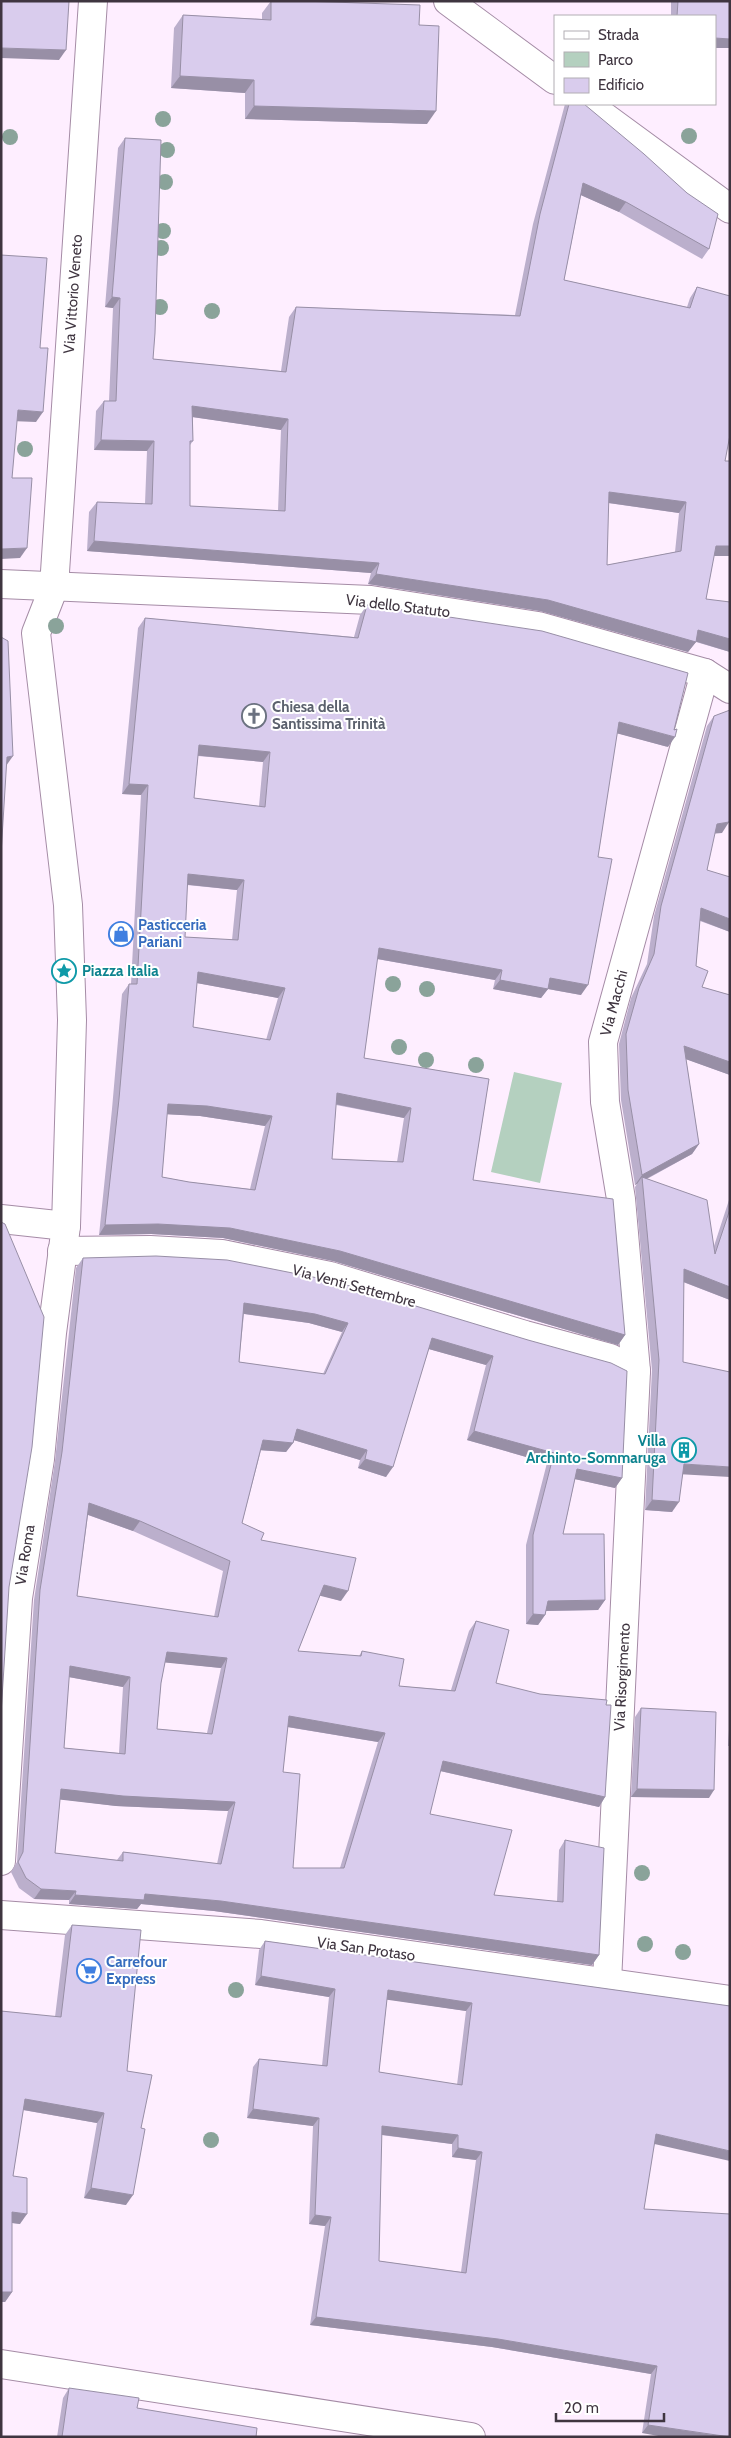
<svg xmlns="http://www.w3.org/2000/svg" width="731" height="2438" font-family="Cabin,sans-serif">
  <rect width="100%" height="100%" fill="#feeeff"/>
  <path fill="#b4d0bf" d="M 514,1072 L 562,1083 L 540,1183 L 491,1172 Z"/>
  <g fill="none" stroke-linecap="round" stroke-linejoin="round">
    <defs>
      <g id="minor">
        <path d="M 448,1 L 555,80"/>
        <path d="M 587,104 L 730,209"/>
        <path d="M 1,584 L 371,600 L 538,626 L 705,673 L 730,689"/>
        <path d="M 1,1219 L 66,1226"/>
        <path d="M 62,1251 L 150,1250 L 222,1254 L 330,1276 L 525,1335 L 610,1358 L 636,1371"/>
        <path d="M 1,1861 L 18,1598 L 40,1459 L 52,1333 L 66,1226 L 72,1020 L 68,905 L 36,633 L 54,587 L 93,1"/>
        <path d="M 1,1915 L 261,1934 L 730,2000"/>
        <path d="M 607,1982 L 636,1371 L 621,1199 L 605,1102 L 603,1042 L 705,673"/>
        <path d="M 1,2364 L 471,2437"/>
      </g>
    </defs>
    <use href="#minor" stroke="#a58ca6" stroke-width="30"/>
    <use href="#minor" stroke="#fff" stroke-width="28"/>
  </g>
  <g fill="#8aa39a">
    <circle cx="163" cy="119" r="8"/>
    <circle cx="689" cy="136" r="8"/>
    <circle cx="10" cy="137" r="8"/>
    <circle cx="167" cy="150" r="8"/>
    <circle cx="165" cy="182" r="8"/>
    <circle cx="163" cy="231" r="8"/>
    <circle cx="161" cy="248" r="8"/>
    <circle cx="160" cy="307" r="8"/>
    <circle cx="212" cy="311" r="8"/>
    <circle cx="25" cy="449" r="8"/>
    <circle cx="56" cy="626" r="8"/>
    <circle cx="393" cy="984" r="8"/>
    <circle cx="427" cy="989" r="8"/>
    <circle cx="399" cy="1047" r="8"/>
    <circle cx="426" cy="1060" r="8"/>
    <circle cx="476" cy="1065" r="8"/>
    <circle cx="642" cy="1873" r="8"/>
    <circle cx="645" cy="1944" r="8"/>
    <circle cx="683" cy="1952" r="8"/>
    <circle cx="236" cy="1990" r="8"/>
    <circle cx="211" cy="2140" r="8"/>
  </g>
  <g fill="#bbafcc" fill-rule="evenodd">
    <path d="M 271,1 L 301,1 L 419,25 L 427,124 L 245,119 L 245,93 L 171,88 L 174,28 L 183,15 L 262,19 L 262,13 Z"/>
    <path d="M 671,1 L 730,1 L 730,48 L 715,48 L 715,16 L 671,16 Z"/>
    <path d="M 565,104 L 584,104 L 709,249 L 702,259 L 619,212 L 581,195 L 564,280 L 687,307 L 690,298 L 697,287 L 725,461 L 730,461 L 730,556 L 714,556 L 706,599 L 730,652 L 696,642 L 688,652 L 540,611 L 368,584 L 371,573 L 87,551 L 89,512 L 97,502 L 145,504 L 147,451 L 94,450 L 96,411 L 104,401 L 109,401 L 113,308 L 105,307 L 118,148 L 125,138 L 153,359 L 281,371 L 289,317 L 296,307 L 515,315 L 533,224 ZM 193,417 L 281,430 L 278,511 L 190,506 L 190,445 L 193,441 ZM 608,503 L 679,513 L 675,552 L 607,565 Z"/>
    <path d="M 367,605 L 668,747 L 617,733 L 598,857 L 581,995 L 548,989 L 541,998 L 493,989 L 495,980 L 377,959 L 364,1058 L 489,1079 L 473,1180 L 625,1335 L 618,1345 L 333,1261 L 223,1238 L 151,1234 L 99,1235 L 112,1109 L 122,994 L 129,984 L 131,984 L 141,795 L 122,794 L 138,628 L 145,618 L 354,637 L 360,615 ZM 198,756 L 263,762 L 259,806 L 194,798 ZM 187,885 L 237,890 L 232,940 L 185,937 ZM 197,983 L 278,998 L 266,1040 L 193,1027 ZM 336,1105 L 404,1118 L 397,1162 L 332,1159 ZM 167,1114 L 200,1116 L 265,1126 L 250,1189 L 189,1182 L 162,1177 Z"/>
    <path d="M 714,716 L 722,833 L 714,833 L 707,870 L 730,932 L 700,921 L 696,966 L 702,987 L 730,995 L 730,1075 L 686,1059 L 699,1144 L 692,1154 L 647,1179 L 714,1246 L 730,1197 L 730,1300 L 683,1282 L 683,1475 L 672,1512 L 645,1510 L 652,1370 L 635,1187 L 637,1184 L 635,1185 L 621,1100 L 619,1044 L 631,998 L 647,964 L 654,916 L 707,726 Z"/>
    <path d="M 83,1258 L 528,1340 L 622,1478 L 615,1488 L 575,1479 L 563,1534 L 605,1600 L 598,1610 L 546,1611 L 545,1615 L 538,1625 L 526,1624 L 526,1545 L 547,1463 L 467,1440 L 486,1365 L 429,1349 L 386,1477 L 358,1468 L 360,1460 L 294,1440 L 293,1443 L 286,1452 L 261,1450 L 242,1523 L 261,1540 L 341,1601 L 320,1595 L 298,1651 L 359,1656 L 362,1651 L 399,1686 L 451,1690 L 469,1631 L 476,1621 L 496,1683 L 605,1797 L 599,1807 L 440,1771 L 430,1814 L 494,1895 L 557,1902 L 559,1850 L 565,1840 L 599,1955 L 592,1965 L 214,1911 L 141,1904 L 137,1909 L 69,1904 L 69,1900 L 34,1899 L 19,1888 L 11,1872 L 17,1862 L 34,1600 L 55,1461 L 76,1268 ZM 244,1314 L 309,1323 L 342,1332 L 323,1374 L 239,1362 ZM 88,1515 L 133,1531 L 223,1571 L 214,1617 L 77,1596 ZM 165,1662 L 221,1668 L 207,1733 L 157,1729 L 161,1683 ZM 69,1677 L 123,1687 L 119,1753 L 64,1748 ZM 287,1727 L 378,1742 L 340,1868 L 293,1868 L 283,1772 ZM 60,1799 L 116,1806 L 228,1811 L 217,1864 L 123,1852 L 117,1860 L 55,1853 Z"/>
    <path d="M 641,1708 L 709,1798 L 631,1797 L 635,1717 Z"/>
    <path d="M 730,1714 L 730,1746 L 728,1746 Z"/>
    <path d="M 72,1925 L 127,2071 L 126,2205 L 84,2198 L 97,2123 L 23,2110 L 13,2176 L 20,2224 L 12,2223 L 12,2292 L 5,2302 L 1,2011 L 55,2017 L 65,1935 Z"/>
    <path d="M 265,1941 L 730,2006 L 654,2144 L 644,2209 L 730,2437 L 642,2433 L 651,2374 L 492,2347 L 310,2325 L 325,2226 L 309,2224 L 313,2126 L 247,2118 L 253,2067 L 259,2059 L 322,2066 L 329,1997 L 255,1985 L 259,1950 ZM 387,1999 L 466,2011 L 457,2085 L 379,2072 ZM 381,2135 L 452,2144 L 452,2157 L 476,2160 L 461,2272 L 379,2261 Z"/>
    <path d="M 69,2388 L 137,2408 L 256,2437 L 57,2437 L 63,2398 Z"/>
  </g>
  <g fill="#988fa6">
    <path d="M 715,38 L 730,39 L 730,48 L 715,48 Z"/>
    <path d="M 1,48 L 66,50 L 59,60 L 1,58 Z"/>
    <path d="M 180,76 L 254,80 L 245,93 L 171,88 Z"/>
    <path d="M 254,106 L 436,111 L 427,124 L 245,119 Z"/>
    <path d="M 583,183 L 626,202 L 619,212 L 576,193 Z"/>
    <path d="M 112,297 L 120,298 L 113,308 L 105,307 Z"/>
    <path d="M 192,406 L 288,419 L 281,430 L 185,416 Z"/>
    <path d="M 18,410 L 43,412 L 36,422 L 11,421 Z"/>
    <path d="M 101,440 L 154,441 L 147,451 L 94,450 Z"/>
    <path d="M 609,492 L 686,502 L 679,513 L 602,502 Z"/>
    <path d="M 94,541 L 379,563 L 371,573 L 87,551 Z"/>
    <path d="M 716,546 L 730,546 L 730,556 L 709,556 Z"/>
    <path d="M 27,548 L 20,558 L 1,559 L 1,549 Z"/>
    <path d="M 376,574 L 548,600 L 696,642 L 688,652 L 540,611 L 368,584 Z"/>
    <path d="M 698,630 L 730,639 L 730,652 L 691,640 Z"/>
    <path d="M 619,722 L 675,737 L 668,747 L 612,732 Z"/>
    <path d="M 199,745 L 270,752 L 263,762 L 192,755 Z"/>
    <path d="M 13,756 L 6,766 L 7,757 Z"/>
    <path d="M 129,784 L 148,785 L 141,795 L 122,794 Z"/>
    <path d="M 729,822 L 722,833 L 709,834 L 717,824 Z"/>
    <path d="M 188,874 L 244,880 L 237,890 L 181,884 Z"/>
    <path d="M 701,908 L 730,919 L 730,932 L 694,918 Z"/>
    <path d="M 379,948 L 502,970 L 495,980 L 372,958 Z"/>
    <path d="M 198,972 L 285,988 L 278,998 L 191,982 Z"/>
    <path d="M 550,978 L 588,985 L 581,995 L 548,989 L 541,998 L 493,989 L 500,980 Z"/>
    <path d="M 684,1046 L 730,1062 L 730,1075 L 677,1056 Z"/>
    <path d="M 337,1093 L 411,1108 L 404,1118 L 330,1103 Z"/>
    <path d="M 168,1104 L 207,1106 L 272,1116 L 265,1126 L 200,1116 L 161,1114 Z"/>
    <path d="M 699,1144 L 692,1154 L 642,1181 L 642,1177 L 637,1184 L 635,1185 L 642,1175 Z"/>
    <path d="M 158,1224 L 230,1228 L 340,1251 L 625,1335 L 618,1345 L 333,1261 L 223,1238 L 151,1234 L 99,1235 L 105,1225 Z"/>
    <path d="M 684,1269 L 730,1287 L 730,1300 L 676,1279 Z"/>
    <path d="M 244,1303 L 315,1314 L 348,1323 L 342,1332 L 309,1323 L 238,1313 Z"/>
    <path d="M 432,1338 L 493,1356 L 486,1365 L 425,1348 Z"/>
    <path d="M 297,1429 L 367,1450 L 360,1460 L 290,1439 Z"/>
    <path d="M 474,1431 L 554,1453 L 547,1463 L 467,1440 Z"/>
    <path d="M 263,1440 L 293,1443 L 286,1452 L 257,1450 Z"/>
    <path d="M 365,1459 L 393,1467 L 386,1477 L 358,1468 Z"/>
    <path d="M 684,1464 L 730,1467 L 730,1477 L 677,1474 Z"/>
    <path d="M 577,1469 L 622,1478 L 615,1488 L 570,1478 Z"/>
    <path d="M 652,1500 L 679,1502 L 672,1512 L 645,1510 Z"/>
    <path d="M 89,1503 L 140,1521 L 133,1531 L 83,1513 Z"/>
    <path d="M 324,1585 L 348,1591 L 341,1601 L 317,1595 Z"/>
    <path d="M 605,1600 L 598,1610 L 541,1611 L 548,1601 Z"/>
    <path d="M 533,1614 L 545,1615 L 538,1625 L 526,1624 Z"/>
    <path d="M 167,1652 L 227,1658 L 221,1668 L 160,1662 Z"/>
    <path d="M 70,1666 L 130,1677 L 123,1687 L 63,1676 Z"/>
    <path d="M 289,1716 L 385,1733 L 378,1742 L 282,1726 Z"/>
    <path d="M 443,1761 L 605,1797 L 599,1807 L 436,1770 Z"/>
    <path d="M 61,1789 L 235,1802 L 228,1811 L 116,1806 L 55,1799 Z"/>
    <path d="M 637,1789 L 714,1790 L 709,1798 L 631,1797 Z"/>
    <path d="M 41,1889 L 76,1891 L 69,1900 L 34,1899 Z"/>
    <path d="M 145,1894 L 221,1901 L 599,1955 L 592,1965 L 214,1911 L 141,1904 L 137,1909 L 69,1904 L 75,1895 Z"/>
    <path d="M 261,1976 L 335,1989 L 329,1997 L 255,1985 Z"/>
    <path d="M 388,1990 L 472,2003 L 466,2011 L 382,1999 Z"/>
    <path d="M 25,2099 L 104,2113 L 97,2123 L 18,2109 Z"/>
    <path d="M 253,2109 L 319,2118 L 313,2126 L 247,2118 Z"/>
    <path d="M 382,2126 L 458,2135 L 452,2144 L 376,2134 Z"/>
    <path d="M 656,2134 L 730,2151 L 730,2161 L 650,2143 Z"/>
    <path d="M 458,2148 L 482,2152 L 476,2160 L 452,2157 Z"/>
    <path d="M 91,2188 L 133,2195 L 126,2205 L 84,2198 Z"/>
    <path d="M 12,2212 L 27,2214 L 20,2224 L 5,2222 Z"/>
    <path d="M 315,2215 L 331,2217 L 325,2226 L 309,2224 Z"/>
    <path d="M 1,2292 L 12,2292 L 5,2302 L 1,2302 Z"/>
    <path d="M 316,2317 L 498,2339 L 657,2366 L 651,2374 L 492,2347 L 310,2325 Z"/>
    <path d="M 648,2425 L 726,2437 L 664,2437 L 642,2433 Z"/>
  </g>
  <g fill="#d9cced" stroke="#988fa6" fill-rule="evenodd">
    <path d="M 1,1 L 69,1 L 66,50 L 1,48 Z"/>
    <path d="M 271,1 L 301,1 L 420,5 L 419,25 L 439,26 L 436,111 L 254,106 L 254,80 L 180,76 L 183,15 L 271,20 Z"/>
    <path d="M 678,1 L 730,1 L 730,39 L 715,38 L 715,16 L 677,16 Z"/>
    <path d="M 569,104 L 584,104 L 644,154 L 687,193 L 718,214 L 709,249 L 626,202 L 583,183 L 564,280 L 690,308 L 697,287 L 730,296 L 730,435 L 725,461 L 730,461 L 730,546 L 716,546 L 706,599 L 730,602 L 730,639 L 698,630 L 696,642 L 548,600 L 376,574 L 379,563 L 94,541 L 97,502 L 152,504 L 154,441 L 101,440 L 104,401 L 116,401 L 120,298 L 112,297 L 125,138 L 161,140 L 155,333 L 153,359 L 286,372 L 296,307 L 520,316 L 540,214 ZM 192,406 L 288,419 L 285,511 L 190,506 L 190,441 L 193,441 ZM 609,492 L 686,502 L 681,551 L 607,565 Z"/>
    <path d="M 1,255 L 47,258 L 40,348 L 48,348 L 43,412 L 18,410 L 12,478 L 32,478 L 27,548 L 1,549 Z"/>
    <path d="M 367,605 L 376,606 L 542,631 L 688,673 L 674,730 L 677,729 L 675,737 L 619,722 L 598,857 L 612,859 L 588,985 L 550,978 L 548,989 L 500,980 L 502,970 L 379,948 L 364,1058 L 489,1079 L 473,1180 L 613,1199 L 625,1335 L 340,1251 L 230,1228 L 158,1224 L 105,1225 L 119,1099 L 129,984 L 137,984 L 148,785 L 129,784 L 145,618 L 358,638 ZM 199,745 L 270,752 L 265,807 L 194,798 ZM 188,874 L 244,880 L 238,940 L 185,937 ZM 198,972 L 285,988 L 270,1040 L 193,1027 ZM 337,1093 L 411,1108 L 403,1162 L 332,1159 ZM 168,1104 L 207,1106 L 272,1116 L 255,1190 L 189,1182 L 162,1177 Z"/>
    <path d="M 1,637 L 8,641 L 13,756 L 7,757 L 1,854 Z"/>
    <path d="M 730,710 L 730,820 L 729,822 L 717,824 L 707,870 L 730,877 L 730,919 L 701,908 L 696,966 L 708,971 L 702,987 L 730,995 L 730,1062 L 684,1046 L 699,1144 L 642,1175 L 628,1090 L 626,1034 L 639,988 L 654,954 L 661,906 L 714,716 Z"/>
    <path d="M 642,1177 L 707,1200 L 715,1254 L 730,1209 L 730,1287 L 684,1269 L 683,1362 L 730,1372 L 730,1467 L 684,1464 L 679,1502 L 652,1500 L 659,1360 Z"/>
    <path d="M 1,1222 L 5,1224 L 44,1317 L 32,1447 L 9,1587 L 1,1714 Z"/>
    <path d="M 156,1256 L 227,1260 L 333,1281 L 528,1340 L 611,1363 L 627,1371 L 622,1478 L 577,1469 L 563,1534 L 604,1534 L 605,1600 L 548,1601 L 545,1615 L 533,1614 L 533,1535 L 554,1453 L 474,1431 L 493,1356 L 432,1338 L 393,1467 L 365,1459 L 367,1450 L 297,1429 L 293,1443 L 263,1440 L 242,1523 L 264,1533 L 261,1540 L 356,1558 L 348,1591 L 324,1585 L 298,1651 L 361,1656 L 362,1651 L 404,1659 L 399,1686 L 455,1691 L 476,1621 L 509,1630 L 496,1683 L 540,1694 L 607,1700 L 606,1705 L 611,1705 L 605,1797 L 443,1761 L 430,1814 L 512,1830 L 494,1895 L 563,1902 L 565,1840 L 604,1848 L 599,1955 L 221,1901 L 145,1894 L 144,1900 L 75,1895 L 76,1891 L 41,1889 L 26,1878 L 18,1862 L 23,1852 L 40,1590 L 62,1452 L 83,1258 ZM 244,1303 L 315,1314 L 348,1323 L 325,1374 L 239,1362 ZM 89,1503 L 140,1521 L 230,1561 L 218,1617 L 77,1596 ZM 167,1652 L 227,1658 L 212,1734 L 157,1729 L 161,1683 ZM 70,1666 L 130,1677 L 125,1754 L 64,1748 ZM 289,1716 L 385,1733 L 344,1868 L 293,1868 L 300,1774 L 283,1772 ZM 61,1789 L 123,1796 L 235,1802 L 221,1864 L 123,1852 L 123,1861 L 55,1853 Z"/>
    <path d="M 641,1708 L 716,1712 L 714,1790 L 637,1789 Z"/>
    <path d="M 72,1925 L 141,1930 L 127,2071 L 152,2075 L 141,2128 L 145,2129 L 133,2195 L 91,2188 L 104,2113 L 25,2099 L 13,2176 L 27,2178 L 27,2214 L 12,2212 L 12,2292 L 1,2292 L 1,2011 L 61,2017 Z"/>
    <path d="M 265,1941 L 730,2006 L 730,2151 L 656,2134 L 644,2209 L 730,2214 L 730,2437 L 648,2425 L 657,2366 L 498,2339 L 316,2317 L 331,2217 L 315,2215 L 319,2118 L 253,2109 L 259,2059 L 327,2066 L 335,1989 L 261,1976 ZM 388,1990 L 472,2003 L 462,2085 L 379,2072 ZM 382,2126 L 458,2135 L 458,2148 L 482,2152 L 466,2273 L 379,2261 Z"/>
    <path d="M 69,2388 L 139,2398 L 137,2408 L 257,2428 L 256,2437 L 62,2437 Z"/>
  </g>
  <defs>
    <symbol id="church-ring" viewBox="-11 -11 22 22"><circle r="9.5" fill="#fff" stroke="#6b7280" stroke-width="1.5"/><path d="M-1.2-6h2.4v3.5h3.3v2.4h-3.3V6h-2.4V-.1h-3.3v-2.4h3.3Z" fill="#6b7280"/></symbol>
    <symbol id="shop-ring" viewBox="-11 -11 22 22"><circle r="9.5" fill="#fff" stroke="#3f7fe0" stroke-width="1.5"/><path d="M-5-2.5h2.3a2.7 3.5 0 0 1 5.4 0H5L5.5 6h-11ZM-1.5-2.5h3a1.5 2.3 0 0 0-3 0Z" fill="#3f7fe0"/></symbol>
    <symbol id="sight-ring" viewBox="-11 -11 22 22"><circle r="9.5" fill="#fff" stroke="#0f9aa8" stroke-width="1.5"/><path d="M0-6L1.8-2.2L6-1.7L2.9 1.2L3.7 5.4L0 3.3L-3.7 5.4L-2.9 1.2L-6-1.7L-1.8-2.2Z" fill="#0f9aa8"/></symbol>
    <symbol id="building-ring" viewBox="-11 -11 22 22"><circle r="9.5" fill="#fff" stroke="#0f9aa8" stroke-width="1.5"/><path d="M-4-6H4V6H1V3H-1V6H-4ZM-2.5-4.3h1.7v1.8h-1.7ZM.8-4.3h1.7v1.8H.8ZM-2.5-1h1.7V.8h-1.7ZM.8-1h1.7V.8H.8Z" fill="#0f9aa8"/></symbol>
    <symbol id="supermarket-ring" viewBox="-11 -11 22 22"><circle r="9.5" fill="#fff" stroke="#3f7fe0" stroke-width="1.5"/><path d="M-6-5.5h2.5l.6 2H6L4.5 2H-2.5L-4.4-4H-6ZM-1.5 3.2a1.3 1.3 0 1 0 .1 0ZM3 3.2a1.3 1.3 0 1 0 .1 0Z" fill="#3f7fe0"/></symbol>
  </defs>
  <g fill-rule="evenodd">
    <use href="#church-ring" x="240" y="702" width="28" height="28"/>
    <use href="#shop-ring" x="107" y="920" width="28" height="28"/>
    <use href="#sight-ring" x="50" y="957" width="28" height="28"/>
    <use href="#building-ring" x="670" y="1436" width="28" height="28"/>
    <use href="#supermarket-ring" x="75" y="1957" width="28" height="28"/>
  </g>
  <g text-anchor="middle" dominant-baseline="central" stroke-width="4" stroke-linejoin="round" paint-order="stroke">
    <g font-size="15" fill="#3f3540" stroke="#fff">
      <text transform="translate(73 294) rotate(-86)">Via Vittorio Veneto</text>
      <text transform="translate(398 606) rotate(7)">Via dello Statuto</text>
      <text transform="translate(614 1003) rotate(-75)">Via Macchi</text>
      <text transform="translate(354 1286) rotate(15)">Via Venti Settembre</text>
      <text transform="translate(25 1555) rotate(-81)">Via Roma</text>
      <text transform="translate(622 1677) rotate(-87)">Via Risorgimento</text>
      <text transform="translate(366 1949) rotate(8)">Via San Protaso</text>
    </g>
    <g font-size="15" font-weight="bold" fill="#5b616d" stroke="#fff" text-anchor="start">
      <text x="272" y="707">Chiesa della<tspan x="272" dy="17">Santissima Trinità</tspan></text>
    </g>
    <g font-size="15" font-weight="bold" fill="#366cbe" stroke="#fff" text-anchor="start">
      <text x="138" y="925">Pasticceria<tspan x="138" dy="17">Pariani</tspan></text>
      <text x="106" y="1962">Carrefour<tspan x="106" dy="17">Express</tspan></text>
    </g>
    <g font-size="15" font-weight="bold" fill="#0d838f" stroke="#fff" text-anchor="start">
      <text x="82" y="971">Piazza Italia</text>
      <text x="666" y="1441" text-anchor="end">Villa<tspan x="666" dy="17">Archinto-Sommaruga</tspan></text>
    </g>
  </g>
  <rect width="731" height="2438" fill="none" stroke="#3f3540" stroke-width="5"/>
  <rect x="554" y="15" width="162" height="90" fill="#ffffff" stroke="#b2aeb3"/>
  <rect x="564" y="31" width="25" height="8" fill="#ffffff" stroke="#b2aeb3"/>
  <text x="598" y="40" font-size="15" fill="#3f3540">Strada</text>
  <rect x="564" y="52" width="25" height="15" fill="#b4d0bf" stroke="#b2aeb3"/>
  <text x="598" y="65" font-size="15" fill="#3f3540">Parco</text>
  <rect x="564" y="78" width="25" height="15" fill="#d9cced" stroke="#b2aeb3"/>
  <text x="598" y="90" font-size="15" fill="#3f3540">Edificio</text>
  <path d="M556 2413v8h108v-8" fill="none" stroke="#3f3540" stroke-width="2.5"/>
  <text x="564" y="2413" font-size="15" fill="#3f3540" stroke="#ffffff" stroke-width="4" paint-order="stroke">20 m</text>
</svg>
